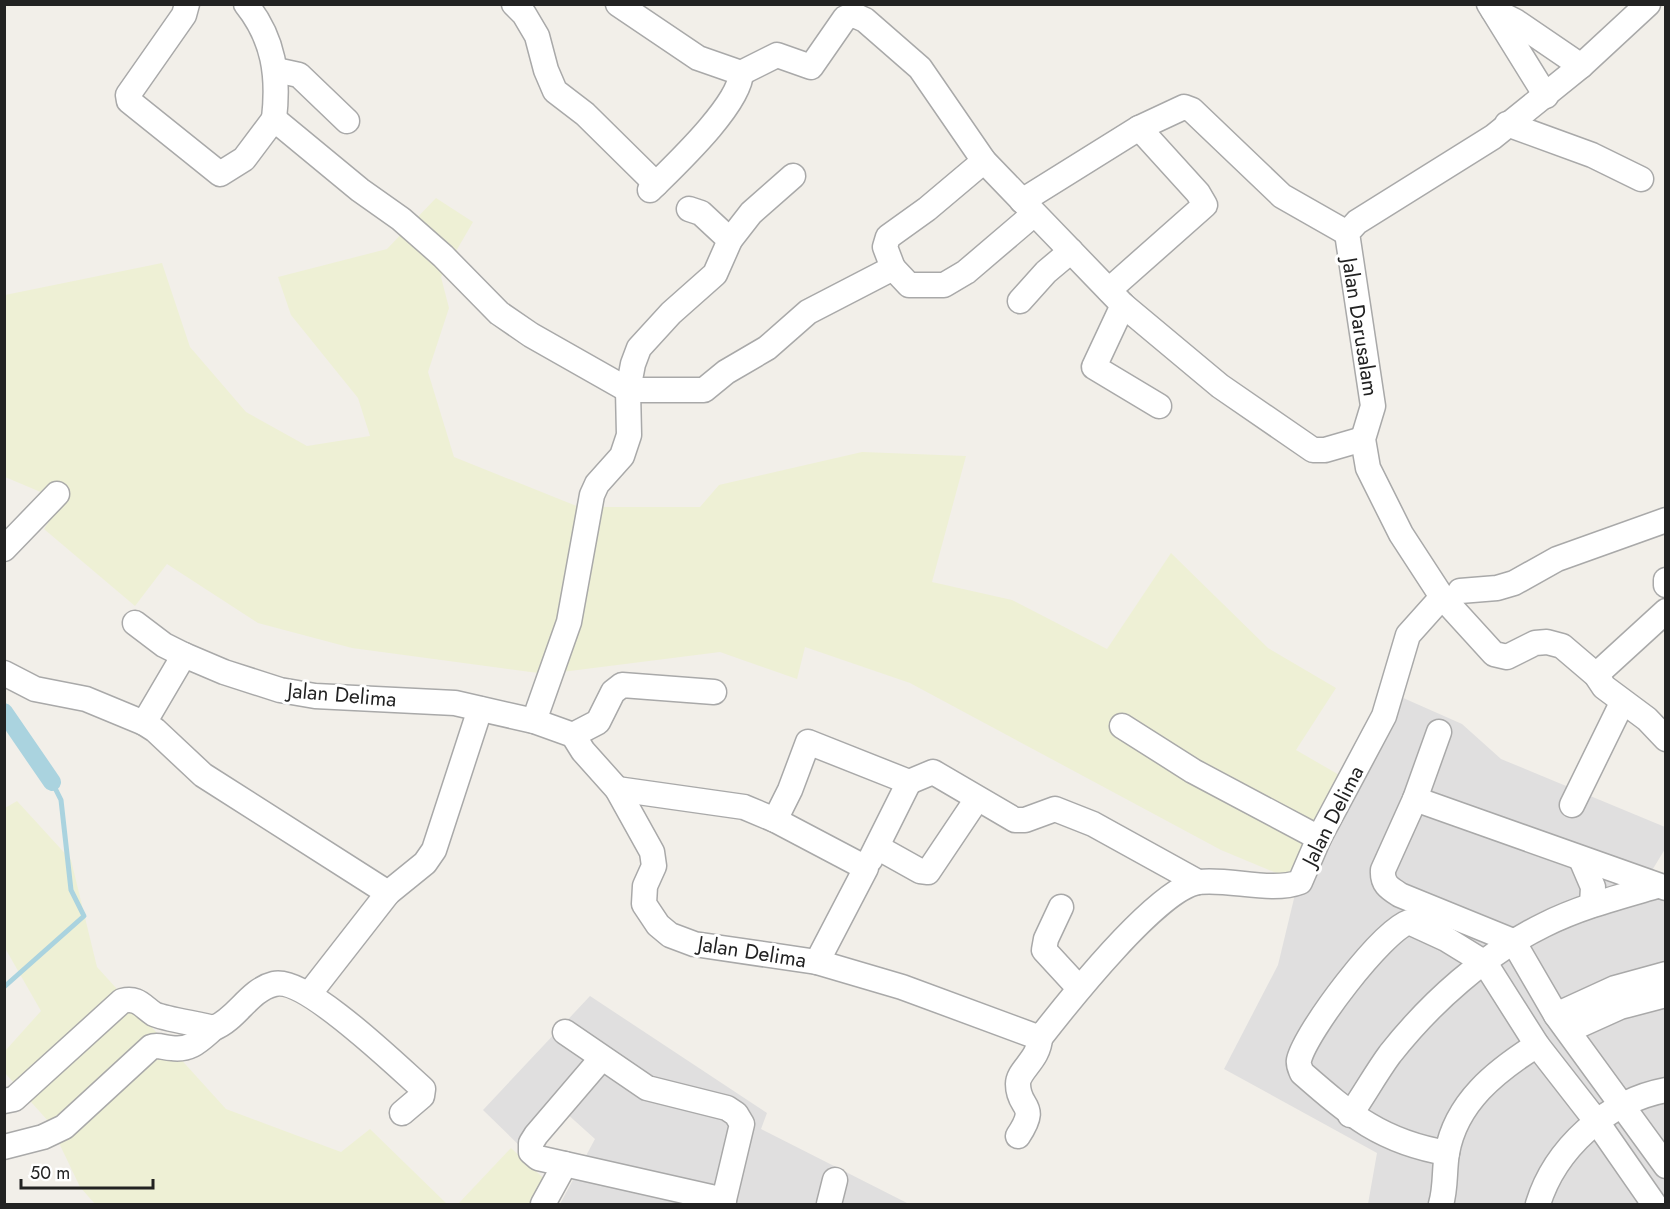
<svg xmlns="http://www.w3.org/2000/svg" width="1670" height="1209" font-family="Jost,sans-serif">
  <rect width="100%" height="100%" fill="#f2efe9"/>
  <g fill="#e0dfdf">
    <path d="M 1392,693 L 1462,724 L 1501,759 L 1665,827 L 1665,849 L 1645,882 L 1665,882 L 1665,1204 L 1368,1204 L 1377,1153 L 1224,1069 L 1278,965 L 1297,886 Z"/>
    <path d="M 590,996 L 767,1113 L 761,1129 L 909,1204 L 560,1204 L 595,1139 L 565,1112 L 525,1151 L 483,1110 Z"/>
  </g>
  <g fill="#eef0d5">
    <path d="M 436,198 L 473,222 L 441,277 L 449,308 L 428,372 L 454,457 L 579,507 L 700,507 L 719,485 L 862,452 L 966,456 L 932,582 L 1012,600 L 1107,649 L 1171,553 L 1268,648 L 1336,688 L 1296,750 L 1341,776 L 1298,882 L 1221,850 L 910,683 L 805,647 L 797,679 L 720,652 L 546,674 L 352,648 L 258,623 L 167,564 L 135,606 L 44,529 L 62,501 L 5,477 L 5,295 L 162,263 L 190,347 L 246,412 L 307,446 L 370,436 L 358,398 L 291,315 L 278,277 L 387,249 Z"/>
    <path d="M 17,801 L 71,860 L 97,967 L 226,1109 L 341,1152 L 370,1129 L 447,1204 L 95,1204 L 80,1187 L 49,1122 L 5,1073 L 5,1051 L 41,1011 L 5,948 L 5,808 Z"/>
    <path d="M 511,1148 L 552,1186 L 535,1204 L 458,1204 Z"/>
  </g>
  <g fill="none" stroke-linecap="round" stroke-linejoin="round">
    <path stroke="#aad3df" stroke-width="5" d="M 4,987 L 84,916 L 71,890 L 61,800 L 52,782"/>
    <path stroke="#aad3df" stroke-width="18" d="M 4,712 L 52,782"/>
    <defs>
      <g id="minor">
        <path d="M 187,4 L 184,15 L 128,95 L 129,101 L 220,174 L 244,159 L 274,119 L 360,190 L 401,219 L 443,256 L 499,313 L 531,335 L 628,390 L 704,390 L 726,372 L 767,348 L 808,312 L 893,268 L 909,285 L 944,285 L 966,272 L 1034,214"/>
        <path d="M 246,4 C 274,39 279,76 274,119"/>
        <path d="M 514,4 L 524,14 L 537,36 L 546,70 L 555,91 L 585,114 L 656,184"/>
        <path d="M 618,4 L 698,58 L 741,73 L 777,55 L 811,67 L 845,18 L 854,15 L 865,20 L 920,68 L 984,161 L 1123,305 L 1220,386 L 1313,450 L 1325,450 L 1363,439"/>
        <path d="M 1489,4 L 1546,96"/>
        <path d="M 1648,4 L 1581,66 L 1493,137 L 1357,222 L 1347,233 L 1373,406 L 1363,439 L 1368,468 L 1401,534 L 1442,597 L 1494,654 L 1507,657 L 1535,643 L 1547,642 L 1562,646 L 1596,675 L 1604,687 L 1647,719 L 1666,739"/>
        <path d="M 1493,10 L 1515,21 L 1581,66"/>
        <path d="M 276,70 L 299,75 L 347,121"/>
        <path d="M 1507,124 L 1592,155 L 1641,179"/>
        <path d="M 650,190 C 673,167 740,105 741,73"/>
        <path d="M 1022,201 L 1139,128 L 1184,107 L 1192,110 L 1282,196 L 1347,233"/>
        <path d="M 689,209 L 701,213 L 730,240"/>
        <path d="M 893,268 L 885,247 L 888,237 L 927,209 L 984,161"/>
        <path d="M 1109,290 L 1205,205 L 1198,193 L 1139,128"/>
        <path d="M 1020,301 L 1046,272 L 1071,251"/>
        <path d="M 1123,305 L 1094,367 L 1159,406"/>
        <path d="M 4,549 L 57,494"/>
        <path d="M 1666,580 L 1666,585"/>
        <path d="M 1460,591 L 1497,588 L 1514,583 L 1557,559 L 1666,520"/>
        <path d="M 135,623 L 164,645 L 184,655"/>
        <path d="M 4,673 L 35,689 L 86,699 L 144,723 L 184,655 L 224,672 L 280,690 L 315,696 L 455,703 L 534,721 L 573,735 L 583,751 L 617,789 L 652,852 L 654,866 L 645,886 L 644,904 L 658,925 L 670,935 L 694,944 L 817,962 L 902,987 L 1040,1038 C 1068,1002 1158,888 1199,882 C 1229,878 1271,893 1300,882 L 1319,838 L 1384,716 L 1408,635 L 1442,597"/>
        <path d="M 1596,675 L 1666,611"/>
        <path d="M 534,721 L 569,622 L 592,495 L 597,484 L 622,456 L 629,435 L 628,390 L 633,364 L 639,348 L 671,313 L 715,274 L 730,240 L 751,213 L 793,176"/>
        <path d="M 144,723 L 155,730 L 203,775 L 388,893"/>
        <path d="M 1122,726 L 1193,771 L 1319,838"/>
        <path d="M 573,735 L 598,722 L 613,692 L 622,685 L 714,692"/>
        <path d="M 617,789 L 744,807 L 775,820 L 866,868 L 817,962"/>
        <path d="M 1415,799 L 1439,732"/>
        <path d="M 1572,805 L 1622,703"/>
        <path d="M 775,820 L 790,790 L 808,742 L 909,782 L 933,772 L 1015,820 L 1025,820 L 1055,809 L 1093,824 L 1198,882"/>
        <path d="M 877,847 L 920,871 L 928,872 L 977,799"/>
        <path d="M 1581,859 L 1593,887 L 1592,905"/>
        <path d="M 870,860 L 909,782"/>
        <path d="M 1666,888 L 1415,799 L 1383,870 C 1382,884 1389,888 1400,895 L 1513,941 L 1556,1015 L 1666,1166"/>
        <path d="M 1061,907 L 1046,939 L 1044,950 L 1079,988"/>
        <path d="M 310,993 L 388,893 L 425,863 L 434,850 L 480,709"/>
        <path d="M 1556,1015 L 1615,988 L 1666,974"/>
        <path d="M 1569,1030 L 1620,1007 L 1666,995"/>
        <path d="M 565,1032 L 647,1088 L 727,1108 L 736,1114 L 742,1124 L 723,1204"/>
        <path d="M 601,1059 L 536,1135 L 531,1143 L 531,1152 L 538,1158 L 724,1200"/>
        <path d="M 4,1101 L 14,1099 L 122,1001 C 138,997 142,1006 154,1014 C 164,1019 200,1024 214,1028 C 237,1019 249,990 274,984 C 305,976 397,1066 423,1089 L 422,1096 L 402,1113"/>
        <path d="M 1350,1115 C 1364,1095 1376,1073 1390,1054 C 1431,1002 1485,954 1544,925 C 1580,907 1619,897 1657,886"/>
        <path d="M 1018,1136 C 1040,1103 1018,1110 1018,1084 C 1018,1070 1039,1060 1040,1038"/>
        <path d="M 4,1147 L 43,1137 L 64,1127 L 151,1047 C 158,1044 164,1048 171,1048 C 191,1051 200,1040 214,1028"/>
        <path d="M 1447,1153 C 1382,1142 1350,1115 1302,1073 C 1300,1068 1298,1065 1299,1060 C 1306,1031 1382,931 1409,922 L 1446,939 L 1485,963 L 1537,1045 L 1597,1122 L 1654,1204"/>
        <path d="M 543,1204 L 565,1164"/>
        <path d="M 829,1204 L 835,1180"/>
        <path d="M 1441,1204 C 1446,1188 1444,1170 1447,1153 C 1456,1102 1496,1071 1537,1045"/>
        <path d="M 1538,1204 C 1555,1149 1607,1101 1666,1090"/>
      </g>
    </defs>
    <use href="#minor" stroke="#a9a9a9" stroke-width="27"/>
    <use href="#minor" stroke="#fff" stroke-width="24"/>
  </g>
  <g text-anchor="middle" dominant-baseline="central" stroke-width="6" stroke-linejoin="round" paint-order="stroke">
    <g font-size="21" fill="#222" stroke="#fff">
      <text transform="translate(1360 327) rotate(81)">Jalan Darusalam</text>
      <text transform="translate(342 695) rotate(5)">Jalan Delima</text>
      <text transform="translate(1333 816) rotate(-63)">Jalan Delima</text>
      <text transform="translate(752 952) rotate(9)">Jalan Delima</text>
    </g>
  </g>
  <rect width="1670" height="1209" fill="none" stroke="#222222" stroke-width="12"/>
  <path d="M21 1179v9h132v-9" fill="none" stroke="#222222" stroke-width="3"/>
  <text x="30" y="1179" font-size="18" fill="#222222" stroke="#ffffff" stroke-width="4.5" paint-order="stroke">50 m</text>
</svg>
